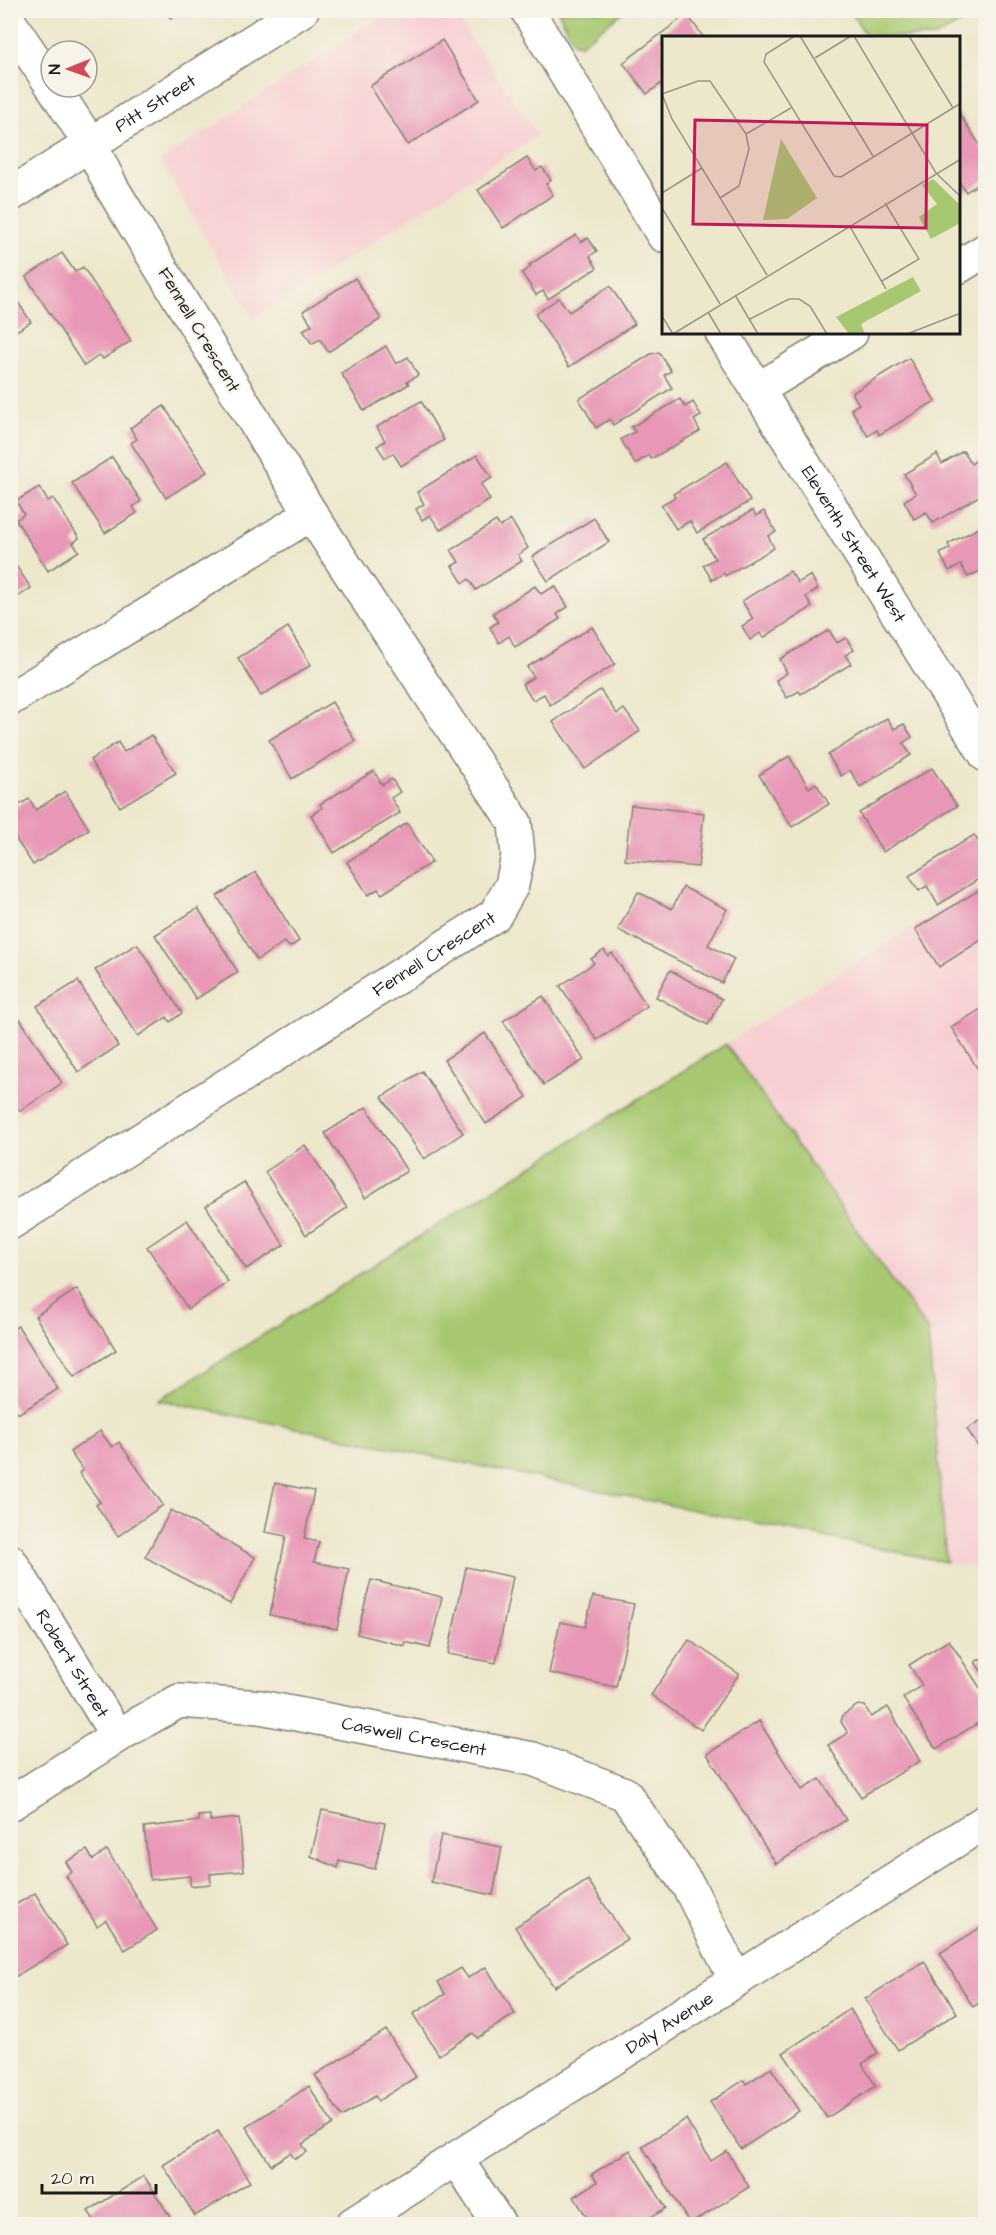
<svg xmlns="http://www.w3.org/2000/svg" width="996" height="2235" font-family="'Architects Daughter',sans-serif">
  <rect width="100%" height="100%" fill="#f7f3e8"/>
  <filter id="ink" filterUnits="userSpaceOnUse"><feTurbulence type="fractalNoise" baseFrequency=".0167" numOctaves="2"/><feDisplacementMap in="SourceGraphic" scale="12" xChannelSelector="R" yChannelSelector="G"/><feConvolveMatrix kernelMatrix="1 2 1 2 8 2 1 2 1" color-interpolation-filters="sRGB"/></filter>
  <filter id="wash" filterUnits="userSpaceOnUse"><feTurbulence type="fractalNoise" baseFrequency=".008" numOctaves="4" result="noise"/><feDisplacementMap in="SourceGraphic" scale="24" xChannelSelector="R" yChannelSelector="G"/><feGaussianBlur stdDeviation="1.35" result="paint"/><feColorMatrix in="noise" values="0 0 0 0 0 0 0 0 0 0 0 0 0 0 0 0 0 1.4 0 .05"/><feComposite in="paint" operator="in"/></filter>
  <g filter="url(#wash)">
    <rect width="100%" height="100%" fill="#ede7cc"/>
    <g fill="#f7cfd2">
      <path d="M 389,11 L 452,11 L 538,135 L 254,319 L 160,161 Z"/>
      <path d="M 985,881 L 985,1570 L 946,1562 L 928,1331 L 726,1044 Z"/>
    </g>
    <g fill="#a7c870" stroke="#627246" stroke-width="1.5">
      <path d="M 558,11 L 624,11 L 581,44 L 574,43 Z"/>
      <path d="M 850,11 L 982,11 L 936,37 L 867,37 Z"/>
      <path d="M 726,1044 L 928,1331 L 946,1562 L 159,1400 Z"/>
    </g>
    <g id="blocks">
      <g fill="#e897b6">
        <path d="M 165,10 L 194,10 L 185,17 L 181,12 L 171,19 Z"/>
        <path d="M 687,14 L 704,38 L 663,38 L 663,82 L 647,94 L 623,63 Z"/>
        <path d="M 442,40 L 479,100 L 408,145 L 370,86 Z"/>
        <path d="M 958,112 L 986,154 L 986,179 L 966,192 L 958,180 Z"/>
        <path d="M 527,158 L 536,171 L 542,167 L 551,180 L 546,184 L 553,195 L 503,228 L 478,190 Z"/>
        <path d="M 576,235 L 581,242 L 588,238 L 597,251 L 590,256 L 597,268 L 548,299 L 543,291 L 536,295 L 522,273 L 531,267 L 529,265 Z"/>
        <path d="M 62,253 L 75,272 L 83,267 L 131,341 L 103,359 L 100,355 L 84,366 L 26,277 Z"/>
        <path d="M 355,278 L 381,319 L 328,352 L 320,339 L 312,344 L 303,330 L 312,325 L 303,311 Z"/>
        <path d="M 610,286 L 635,324 L 569,367 L 535,314 L 559,298 L 569,312 Z"/>
        <path d="M 10,290 L 31,322 L 10,335 Z"/>
        <path d="M 386,346 L 396,364 L 408,357 L 418,375 L 407,382 L 409,384 L 364,411 L 341,373 Z"/>
        <path d="M 659,352 L 671,371 L 664,375 L 672,388 L 613,425 L 610,419 L 596,428 L 579,399 L 651,354 Z"/>
        <path d="M 909,358 L 935,401 L 879,435 L 877,430 L 868,436 L 851,409 L 859,404 L 852,393 Z"/>
        <path d="M 680,399 L 685,407 L 693,402 L 701,416 L 694,420 L 700,431 L 651,459 L 649,455 L 635,464 L 621,439 L 635,432 L 631,427 Z"/>
        <path d="M 421,401 L 444,440 L 401,466 L 393,453 L 385,458 L 377,446 L 385,441 L 377,427 Z"/>
        <path d="M 164,406 L 207,472 L 166,498 L 131,443 L 137,439 L 130,428 Z"/>
        <path d="M 963,451 L 971,464 L 977,460 L 986,473 L 986,492 L 933,523 L 926,512 L 914,519 L 904,501 L 916,494 L 904,474 L 937,454 L 942,464 Z"/>
        <path d="M 477,455 L 492,478 L 481,484 L 490,500 L 440,530 L 430,515 L 422,520 L 416,509 L 424,504 L 417,492 Z"/>
        <path d="M 112,457 L 141,501 L 133,507 L 137,513 L 105,533 L 72,483 Z"/>
        <path d="M 727,462 L 750,501 L 697,533 L 690,521 L 676,529 L 661,505 L 675,497 L 673,494 Z"/>
        <path d="M 39,487 L 48,501 L 53,498 L 79,538 L 73,543 L 79,551 L 48,571 L 16,520 L 24,514 L 16,501 Z"/>
        <path d="M 753,510 L 756,516 L 764,511 L 776,532 L 768,536 L 774,548 L 725,576 L 724,573 L 712,580 L 703,565 L 715,559 L 703,539 Z"/>
        <path d="M 594,518 L 609,542 L 548,581 L 532,557 Z"/>
        <path d="M 511,520 L 528,548 L 518,555 L 522,561 L 476,590 L 469,579 L 463,583 L 452,566 L 459,562 L 451,550 L 496,521 L 500,527 Z"/>
        <path d="M 986,524 L 986,568 L 968,577 L 961,565 L 949,571 L 940,554 L 950,548 L 948,544 Z"/>
        <path d="M 10,557 L 31,588 L 10,602 Z"/>
        <path d="M 790,571 L 798,583 L 811,575 L 818,589 L 806,597 L 812,607 L 763,638 L 760,633 L 750,640 L 742,626 L 753,619 L 742,601 Z"/>
        <path d="M 535,586 L 541,594 L 555,586 L 568,607 L 557,614 L 560,619 L 515,647 L 509,636 L 499,643 L 490,627 L 498,622 L 493,613 Z"/>
        <path d="M 288,627 L 311,665 L 261,696 L 238,658 Z"/>
        <path d="M 592,627 L 615,664 L 550,705 L 544,694 L 533,700 L 522,684 L 534,677 L 527,667 Z"/>
        <path d="M 829,630 L 837,643 L 846,638 L 854,650 L 845,655 L 851,664 L 801,694 L 799,691 L 787,698 L 776,680 L 787,673 L 780,659 Z"/>
        <path d="M 600,690 L 617,714 L 624,709 L 640,731 L 585,769 L 553,722 Z"/>
        <path d="M 332,702 L 355,741 L 292,779 L 269,740 Z"/>
        <path d="M 887,718 L 894,729 L 904,724 L 912,737 L 903,743 L 911,755 L 860,787 L 850,770 L 841,776 L 828,755 Z"/>
        <path d="M 151,735 L 176,773 L 120,807 L 90,760 L 118,742 L 124,752 Z"/>
        <path d="M 789,756 L 809,788 L 816,783 L 829,804 L 792,827 L 759,775 Z"/>
        <path d="M 932,768 L 957,806 L 883,852 L 859,813 Z"/>
        <path d="M 374,771 L 382,785 L 392,779 L 400,792 L 391,798 L 400,813 L 334,853 L 311,815 L 322,808 L 320,804 Z"/>
        <path d="M 65,791 L 89,829 L 33,865 L 10,830 L 10,810 L 29,799 L 36,810 Z"/>
        <path d="M 631,805 L 704,813 L 698,867 L 625,860 Z"/>
        <path d="M 407,823 L 432,862 L 382,894 L 378,889 L 368,895 L 347,862 Z"/>
        <path d="M 974,835 L 986,853 L 986,869 L 982,871 L 985,875 L 938,905 L 927,886 L 919,891 L 909,876 Z"/>
        <path d="M 256,872 L 299,941 L 290,947 L 284,942 L 257,960 L 217,896 Z"/>
        <path d="M 683,887 L 727,909 L 708,945 L 734,959 L 722,983 L 618,930 L 638,892 L 672,909 Z"/>
        <path d="M 979,890 L 986,901 L 986,937 L 939,967 L 915,929 Z"/>
        <path d="M 198,908 L 238,972 L 196,999 L 155,935 Z"/>
        <path d="M 137,944 L 182,1013 L 170,1022 L 167,1017 L 138,1036 L 95,970 Z"/>
        <path d="M 604,950 L 608,956 L 612,953 L 647,1006 L 597,1040 L 560,986 L 594,963 L 591,959 Z"/>
        <path d="M 670,970 L 722,999 L 708,1025 L 656,997 Z"/>
        <path d="M 78,981 L 118,1046 L 78,1072 L 37,1006 Z"/>
        <path d="M 543,996 L 584,1060 L 544,1085 L 503,1021 Z"/>
        <path d="M 986,1006 L 986,1082 L 951,1027 Z"/>
        <path d="M 20,1019 L 62,1083 L 20,1111 L 10,1096 L 10,1025 Z"/>
        <path d="M 485,1033 L 527,1097 L 486,1124 L 444,1060 Z"/>
        <path d="M 422,1071 L 463,1133 L 424,1159 L 382,1097 Z"/>
        <path d="M 366,1107 L 407,1171 L 365,1198 L 325,1133 Z"/>
        <path d="M 305,1145 L 347,1208 L 306,1235 L 265,1172 Z"/>
        <path d="M 244,1182 L 284,1245 L 246,1269 L 206,1206 Z"/>
        <path d="M 187,1220 L 228,1282 L 188,1309 L 147,1247 Z"/>
        <path d="M 77,1289 L 116,1350 L 74,1377 L 35,1316 Z"/>
        <path d="M 18,1326 L 58,1389 L 18,1414 L 10,1402 L 10,1331 Z"/>
        <path d="M 986,1417 L 986,1459 L 967,1429 Z"/>
        <path d="M 100,1431 L 112,1447 L 119,1442 L 163,1505 L 118,1536 L 96,1505 L 100,1502 L 79,1473 L 83,1470 L 70,1452 Z"/>
        <path d="M 275,1483 L 314,1491 L 304,1539 L 319,1542 L 314,1562 L 349,1569 L 337,1629 L 270,1615 L 286,1536 L 265,1532 Z"/>
        <path d="M 171,1510 L 255,1557 L 230,1604 L 145,1557 Z"/>
        <path d="M 466,1567 L 513,1577 L 496,1663 L 448,1654 Z"/>
        <path d="M 371,1580 L 442,1597 L 430,1648 L 405,1642 L 405,1646 L 357,1634 Z"/>
        <path d="M 593,1596 L 634,1604 L 616,1687 L 549,1673 L 560,1622 L 585,1627 Z"/>
        <path d="M 689,1640 L 739,1674 L 701,1730 L 651,1695 Z"/>
        <path d="M 949,1640 L 986,1697 L 986,1718 L 936,1749 L 903,1698 L 922,1685 L 909,1665 Z"/>
        <path d="M 986,1656 L 986,1678 L 975,1662 Z"/>
        <path d="M 858,1705 L 865,1706 L 871,1717 L 888,1707 L 920,1761 L 861,1797 L 828,1745 L 848,1733 L 841,1722 L 843,1715 Z"/>
        <path d="M 759,1721 L 802,1790 L 820,1779 L 846,1820 L 776,1864 L 707,1754 Z"/>
        <path d="M 322,1810 L 385,1823 L 375,1869 L 339,1861 L 338,1868 L 311,1856 Z"/>
        <path d="M 210,1815 L 210,1821 L 239,1818 L 244,1871 L 210,1874 L 211,1884 L 190,1886 L 190,1876 L 150,1880 L 144,1827 L 199,1821 L 198,1816 Z"/>
        <path d="M 441,1835 L 502,1847 L 493,1895 L 431,1882 Z"/>
        <path d="M 87,1850 L 93,1860 L 107,1850 L 157,1930 L 125,1950 L 106,1920 L 97,1926 L 66,1876 L 72,1872 L 66,1862 Z"/>
        <path d="M 588,1880 L 627,1939 L 554,1987 L 515,1927 Z"/>
        <path d="M 35,1893 L 67,1945 L 10,1980 L 10,1908 Z"/>
        <path d="M 986,1924 L 986,1999 L 973,2007 L 940,1953 Z"/>
        <path d="M 924,1961 L 957,2013 L 898,2050 L 865,1999 Z"/>
        <path d="M 486,1967 L 515,2014 L 477,2038 L 473,2033 L 439,2055 L 413,2014 L 445,1994 L 438,1982 L 461,1968 L 468,1978 Z"/>
        <path d="M 850,2009 L 878,2053 L 862,2064 L 876,2086 L 827,2118 L 783,2053 Z"/>
        <path d="M 386,2030 L 416,2077 L 378,2101 L 375,2096 L 342,2117 L 315,2075 Z"/>
        <path d="M 771,2068 L 799,2111 L 741,2149 L 710,2102 L 744,2080 L 746,2084 Z"/>
        <path d="M 309,2086 L 333,2124 L 302,2144 L 307,2152 L 295,2159 L 290,2153 L 271,2165 L 246,2127 Z"/>
        <path d="M 686,2119 L 711,2161 L 727,2151 L 749,2187 L 690,2224 L 642,2146 Z"/>
        <path d="M 218,2131 L 250,2182 L 195,2216 L 163,2165 Z"/>
        <path d="M 630,2150 L 666,2208 L 640,2224 L 591,2224 L 574,2197 L 597,2182 L 592,2174 Z"/>
        <path d="M 144,2176 L 175,2224 L 97,2224 L 88,2211 Z"/>
      </g>
    </g>
  </g>
  <g filter="url(#ink)">
    <use href="#blocks" fill-opacity="0" stroke="#848274" stroke-width="1.5"/>
    <g fill="none" stroke-linecap="round" stroke-linejoin="round">
      <defs>
        <g id="minor">
          <path d="M 527,10 L 663,235"/>
          <path d="M 10,23 L 51,84"/>
          <path id="s1" d="M 10,195 L 302,10"/>
          <path d="M 958,267 L 986,250"/>
          <path id="s2" d="M 722,333 L 986,755"/>
          <path d="M 757,390 L 851,333"/>
          <path d="M 10,699 L 311,514"/>
          <path id="s3" d="M 10,1223 L 495,915 L 512,885 L 518,856 L 515,823 L 311,514 L 112,188 L 91,145 L 53,87"/>
          <path id="s4" d="M 10,1561 L 117,1736"/>
          <path id="s5" d="M 10,1804 L 117,1736 L 179,1701 L 260,1707 L 533,1759 L 625,1794 L 689,1887 L 736,1980"/>
          <path d="M 456,2159 L 499,2224"/>
          <path id="s6" d="M 353,2224 L 986,1821"/>
        </g>
      </defs>
      <use href="#minor" stroke="#848274" stroke-width="36"/>
      <use href="#minor" stroke="#fff" stroke-width="33"/>
    </g>
  </g>
  <g text-anchor="middle" dominant-baseline="central" stroke-width="4.5" stroke-linejoin="round" paint-order="stroke">
    <g font-size="18" fill="#1c1c1c" stroke="#f7f3e8">
      <text stroke="none"><textPath href="#s1" startOffset="172">Pitt Street</textPath></text>
      <text transform="translate(199 330) rotate(59)">Fennell Crescent</text>
      <text stroke="none"><textPath href="#s2" startOffset="249">Eleventh Street West</textPath></text>
      <text stroke="none"><textPath href="#s3" startOffset="502">Fennell Crescent</textPath></text>
      <text stroke="none"><textPath href="#s4" startOffset="120">Robert Street</textPath></text>
      <text stroke="none"><textPath href="#s5" startOffset="436">Caswell Crescent</textPath></text>
      <text stroke="none"><textPath href="#s6" startOffset="375">Daly Avenue</textPath></text>
    </g>
  </g>
  <g transform="translate(662 36)">
    <rect width="298" height="298" fill="#ede7cc"/>
    <path d="M 119,103 L 155,162 L 125,183 L 101,184 ZM 271,143 L 298,169 L 298,187 L 269,203 L 257,181 L 275,168 L 260,149 ZM 251,241 L 259,255 L 199,288 L 203,298 L 187,298 L 174,281 Z" fill="#a7c870"/>
    <path fill="none" stroke="#999686" stroke-width="1.5" d="M 133,0 L 104,18 L 102,26 L 172,140 L 179,141 L 299,67M 138,0 L 211,120M 192,0 L 274,137 L 299,161M 247,0 L 291,72M 153,22 L 189,0M 0,58 L 10,83 L 105,239M 0,58 L 36,45 L 48,45 L 84,98 L 87,113 L 77,150 L 58,162M 84,98 L 129,72M 0,157 L 40,132M 0,172 L 58,268M 187,189 L 224,253M 220,245 L 257,223 L 223,167M 73,259 L 96,298M 46,276 L 59,298M 0,280 L 11,298M 88,283 L 127,263 L 137,263 L 148,270 L 165,298M 11,298 L 299,123M 245,298 L 299,277"/>
    <path fill="#c2185b" fill-opacity="0.15" stroke="#c2185b" stroke-width="3" d="M 33,84 L 265,89 L 264,192 L 31,188 Z"/>
    <rect width="298" height="298" fill="none" stroke="#1c1c1c" stroke-width="3"/>
  </g>
  <rect width="996" height="2235" fill="none" stroke="#f7f3e8" stroke-width="36"/>
  <g transform="translate(69 69) rotate(269)"><circle r="28" fill="#f7f3e8" stroke="#9f9d96" stroke-width="1.5"/>
  <path d="M0-4.5L10 22L0 15L-10 22Z" fill="#d1495b"/>
  <text y="-9" font-size="16" font-weight="bold" text-anchor="middle" fill="#1c1c1c">N</text>
  </g>
  <path d="M42 2184v9h114v-9" fill="none" stroke="#1c1c1c" stroke-width="3"/>
  <text x="51" y="2184" font-size="18" fill="#1c1c1c" stroke="#f7f3e8" stroke-width="4.5" paint-order="stroke">20 m</text>
</svg>
